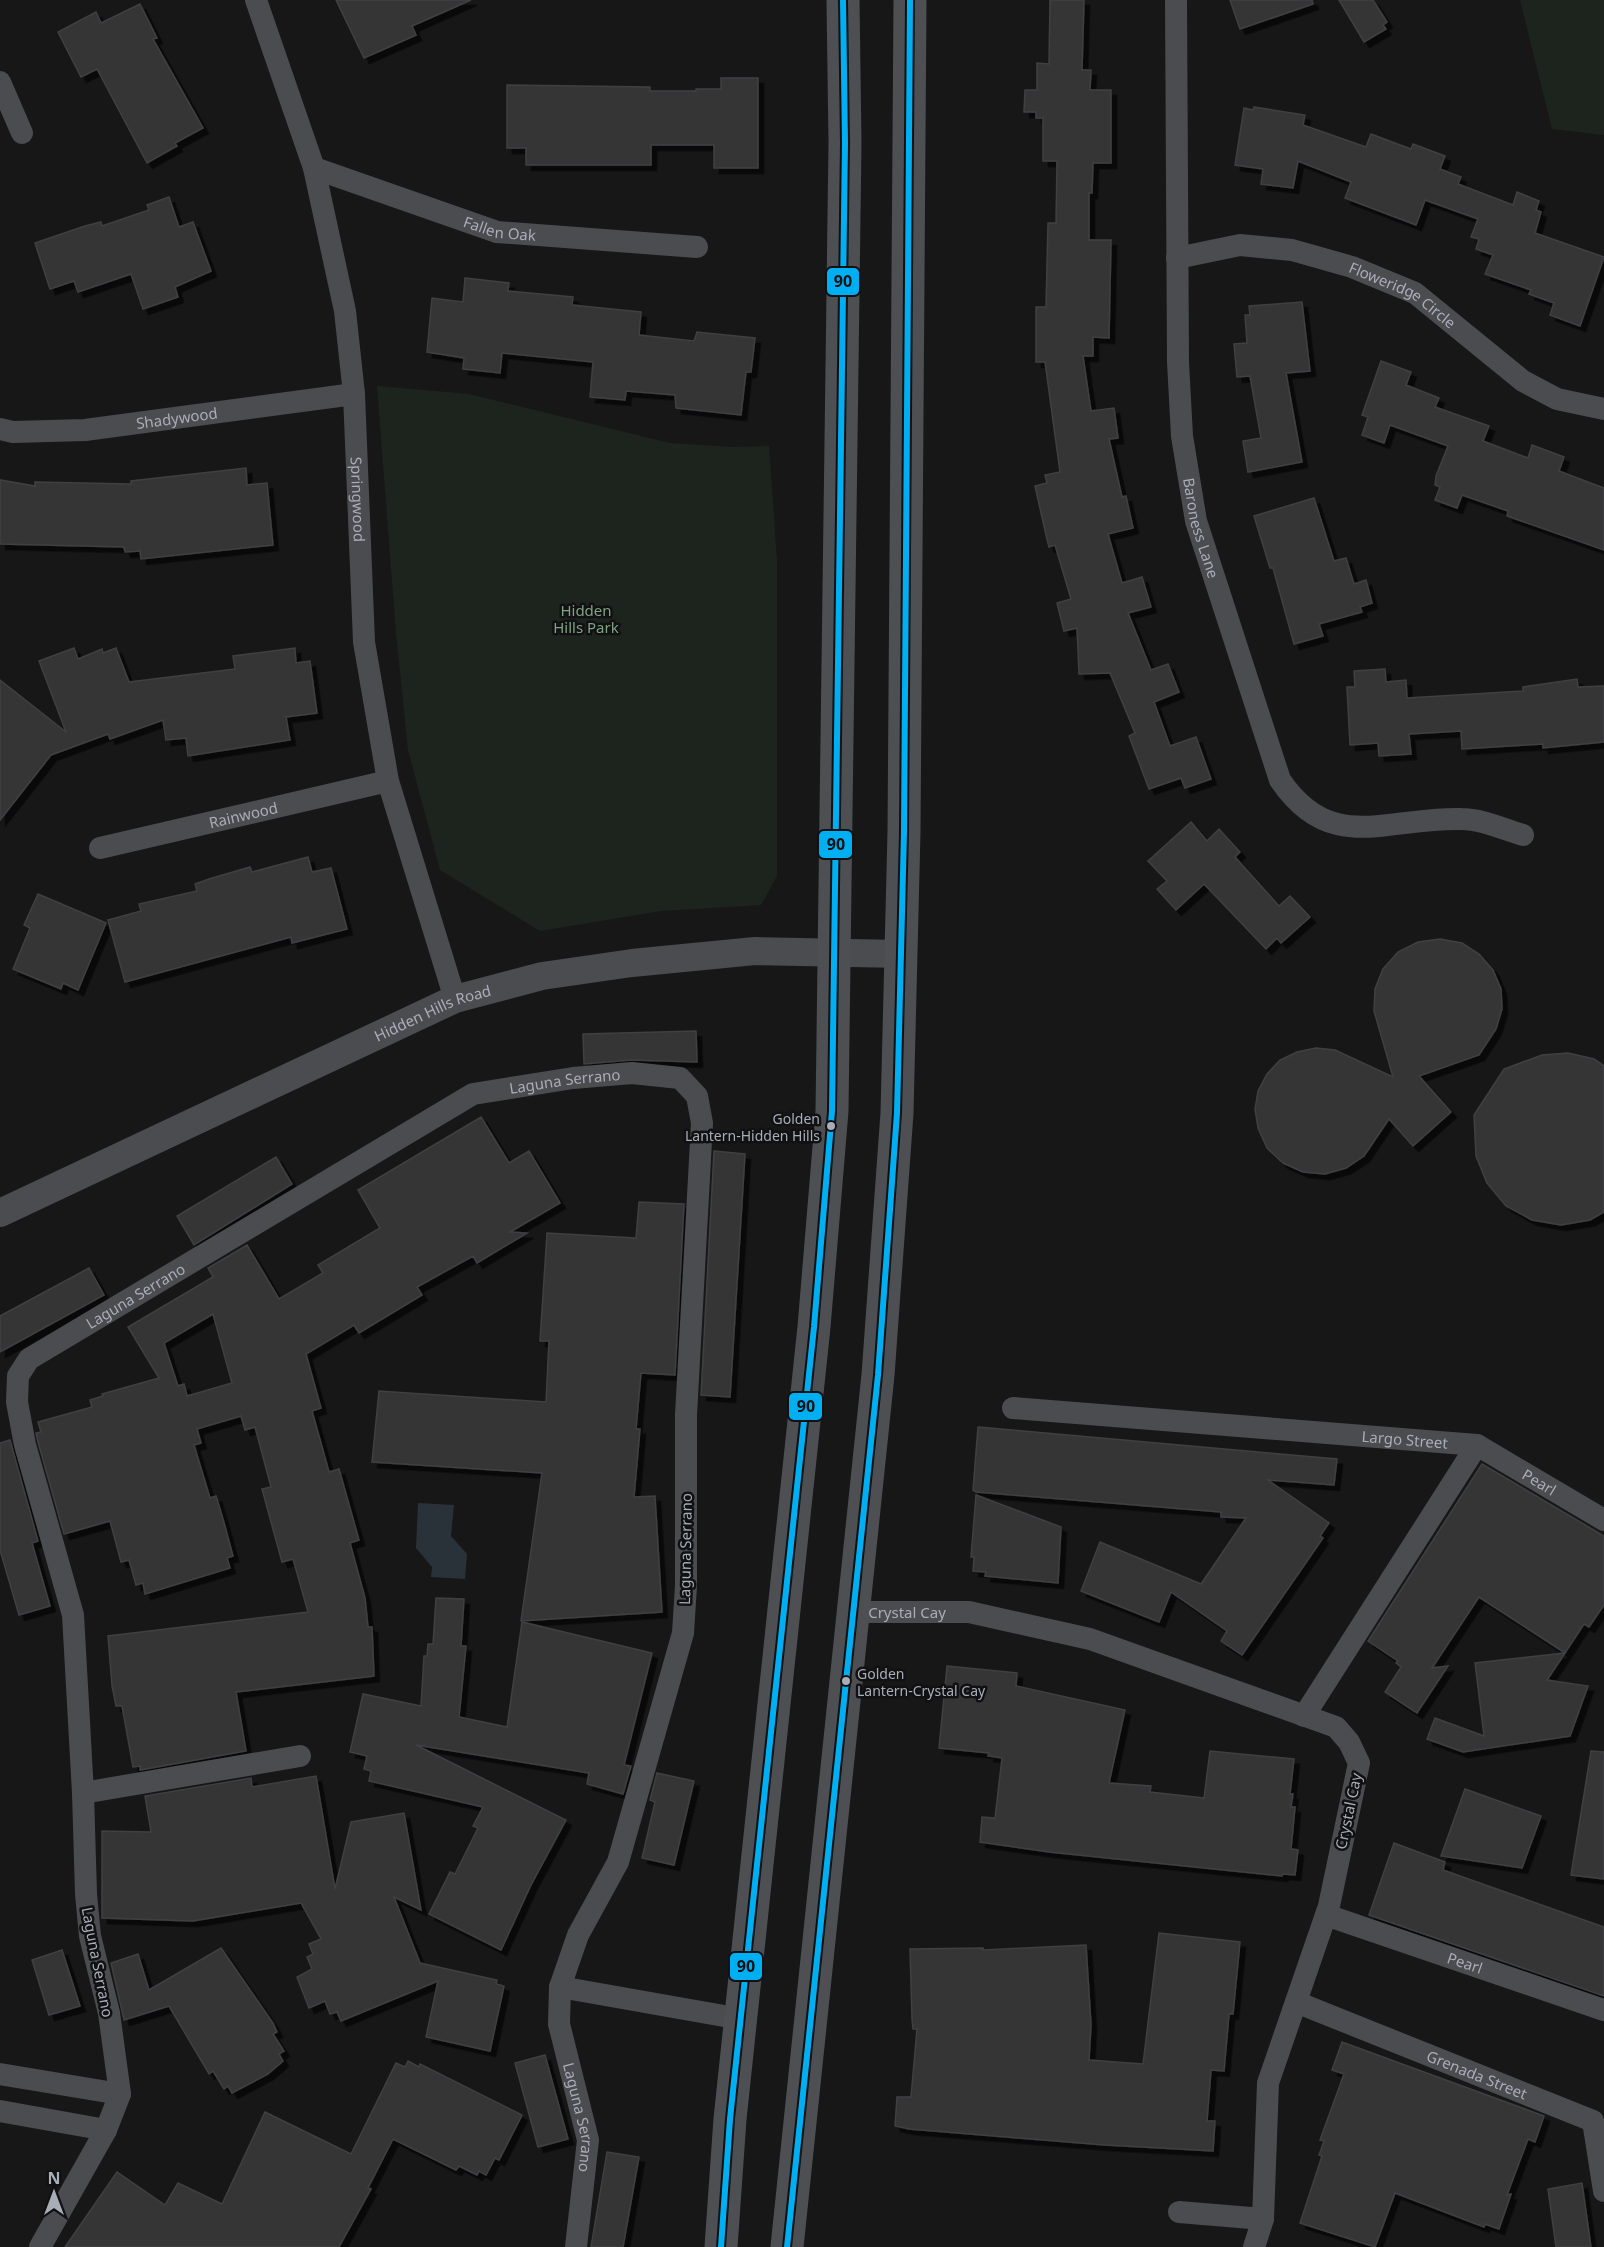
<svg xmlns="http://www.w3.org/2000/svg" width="1604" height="2247" font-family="'Noto Sans',sans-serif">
  <defs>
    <filter id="shadow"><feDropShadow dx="5.5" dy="5.5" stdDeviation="0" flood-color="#0009"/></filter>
  </defs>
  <rect width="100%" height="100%" fill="#171717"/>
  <g fill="#1d241e">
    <path d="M 1520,0 L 1604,0 L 1604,135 L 1552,129 Z"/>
    <path d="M 377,386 L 469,394 L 670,443 L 733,447 L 769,446 L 777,561 L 777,876 L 761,905 L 661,911 L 540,931 L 440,870 L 408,750 L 396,633 Z"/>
  </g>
  <path fill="#2a3239" d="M 418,1503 L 454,1505 L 451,1536 L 467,1554 L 465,1579 L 431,1577 L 432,1567 L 416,1548 Z"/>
  <g fill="#353536" stroke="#3f4043" stroke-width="1.5" fill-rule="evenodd" filter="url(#shadow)">
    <path d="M 336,0 L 471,0 L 412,26 L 416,35 L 364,58 Z"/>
    <path d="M 1050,0 L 1084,0 L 1082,70 L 1091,70 L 1090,90 L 1111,90 L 1111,163 L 1093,163 L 1092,193 L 1089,193 L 1089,240 L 1111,240 L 1109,338 L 1093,337 L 1093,356 L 1083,356 L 1091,411 L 1114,408 L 1118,438 L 1109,439 L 1122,497 L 1126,496 L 1133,528 L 1108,534 L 1122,583 L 1142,577 L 1151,607 L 1128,613 L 1151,670 L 1168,664 L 1179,692 L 1154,702 L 1170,746 L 1196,737 L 1211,779 L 1185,788 L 1181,778 L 1149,789 L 1129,736 L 1135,733 L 1110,673 L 1079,674 L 1077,628 L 1064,631 L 1057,603 L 1071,599 L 1055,545 L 1049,547 L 1046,535 L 1035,486 L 1047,483 L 1045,475 L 1060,472 L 1045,362 L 1036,362 L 1036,307 L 1046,307 L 1048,223 L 1056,223 L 1057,161 L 1043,161 L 1043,118 L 1036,118 L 1036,112 L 1024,112 L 1025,90 L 1037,90 L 1037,63 L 1049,64 Z"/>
    <path d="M 1230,0 L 1312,0 L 1313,4 L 1240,29 Z"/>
    <path d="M 1339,0 L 1373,0 L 1387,22 L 1383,25 L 1386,29 L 1364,42 Z"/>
    <path d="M 140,4 L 157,38 L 153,39 L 203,128 L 175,143 L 177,146 L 147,163 L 97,69 L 81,77 L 58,32 L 96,12 L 101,23 Z"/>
    <path d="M 721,78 L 758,78 L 758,168 L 714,168 L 714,145 L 651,145 L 651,165 L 526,165 L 526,148 L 507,148 L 507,85 L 650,87 L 650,91 L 696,91 L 696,89 L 721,89 Z"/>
    <path d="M 1254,107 L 1305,115 L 1303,125 L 1366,147 L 1371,134 L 1411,149 L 1413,144 L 1445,156 L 1440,169 L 1461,177 L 1458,184 L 1513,205 L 1517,192 L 1539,201 L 1536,210 L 1541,212 L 1535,233 L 1604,257 L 1580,326 L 1550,315 L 1554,303 L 1529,294 L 1531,290 L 1485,274 L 1493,255 L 1476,249 L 1479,239 L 1471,237 L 1478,219 L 1425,200 L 1416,225 L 1345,198 L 1351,182 L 1298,161 L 1293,188 L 1261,184 L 1263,169 L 1235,165 L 1244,108 L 1253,110 Z"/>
    <path d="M 169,197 L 179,227 L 193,222 L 211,271 L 175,287 L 178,297 L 143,309 L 131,274 L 78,292 L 74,281 L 50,289 L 35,243 L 85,226 L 101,222 L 102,226 L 149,210 L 147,205 Z"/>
    <path d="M 465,278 L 509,283 L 508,291 L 573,297 L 572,305 L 641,312 L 639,335 L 694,341 L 697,332 L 755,338 L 751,372 L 746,372 L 741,415 L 676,408 L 675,395 L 626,391 L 625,400 L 590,397 L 593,362 L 502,353 L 500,373 L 463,369 L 464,358 L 427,352 L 432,298 L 463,302 Z"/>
    <path d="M 1302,302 L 1310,371 L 1286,373 L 1302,462 L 1248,472 L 1243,441 L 1261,438 L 1250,376 L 1237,377 L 1234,344 L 1247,343 L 1245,315 L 1250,315 L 1249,306 Z"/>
    <path d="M 1381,361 L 1411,372 L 1406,385 L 1439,398 L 1435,407 L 1489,426 L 1483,441 L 1528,458 L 1532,445 L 1564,457 L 1559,471 L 1604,488 L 1604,550 L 1507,516 L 1508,511 L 1462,495 L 1457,508 L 1435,500 L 1440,487 L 1435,485 L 1436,476 L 1448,446 L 1390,425 L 1384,443 L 1362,435 L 1368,417 L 1362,415 Z"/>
    <path d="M 246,468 L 247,485 L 267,483 L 273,545 L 141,559 L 140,551 L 125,552 L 124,547 L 0,544 L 0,480 L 35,486 L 35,482 L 131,484 L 131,481 Z"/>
    <path d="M 1314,498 L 1334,561 L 1346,558 L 1354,584 L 1366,580 L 1372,603 L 1360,607 L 1362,612 L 1319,624 L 1323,636 L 1294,644 L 1273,568 L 1270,568 L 1254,516 Z"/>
    <path d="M 74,648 L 78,659 L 102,649 L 103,653 L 116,648 L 129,682 L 235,669 L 233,656 L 295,648 L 296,663 L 310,661 L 317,713 L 286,717 L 290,740 L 188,756 L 186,738 L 166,740 L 163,720 L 110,739 L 108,734 L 51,755 L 0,820 L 0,680 L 66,732 L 39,661 Z"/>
    <path d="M 1385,669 L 1386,682 L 1406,680 L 1407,698 L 1523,691 L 1523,687 L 1577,679 L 1578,687 L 1604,686 L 1604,742 L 1543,748 L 1543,744 L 1462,749 L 1461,731 L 1409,734 L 1411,754 L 1379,756 L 1378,743 L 1350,745 L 1347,687 L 1355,687 L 1354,671 Z"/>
    <path d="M 1191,822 L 1207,841 L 1219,829 L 1240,852 L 1235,857 L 1279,906 L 1290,896 L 1310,917 L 1281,943 L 1277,938 L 1266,949 L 1204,884 L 1176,910 L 1157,889 L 1167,881 L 1148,861 Z"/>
    <path d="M 308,857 L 312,872 L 331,868 L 347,929 L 292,943 L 291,937 L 125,982 L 108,920 L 141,911 L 139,904 L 197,891 L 195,884 L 209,879 L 250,867 L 252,872 Z"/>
    <path d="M 38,894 L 106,923 L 78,990 L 63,983 L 61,989 L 13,969 L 30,928 L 24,925 Z"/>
    <path d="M 1440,939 L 1462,943 L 1479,954 L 1493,970 L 1501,989 L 1502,1009 L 1496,1029 L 1479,1055 L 1419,1076 L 1451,1112 L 1413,1146 L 1389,1119 L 1364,1156 L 1346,1168 L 1325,1174 L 1303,1172 L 1283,1163 L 1267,1148 L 1258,1128 L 1255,1109 L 1258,1091 L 1267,1074 L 1280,1060 L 1297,1052 L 1316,1048 L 1335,1050 L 1393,1077 L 1374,1011 L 1375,989 L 1383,969 L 1398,952 L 1418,942 Z"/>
    <path d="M 696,1031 L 697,1062 L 631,1060 L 584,1064 L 583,1034 Z"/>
    <path d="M 1568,1053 L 1594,1059 L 1604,1066 L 1604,1212 L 1590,1220 L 1561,1225 L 1532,1220 L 1506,1206 L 1487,1183 L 1476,1156 L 1474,1115 L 1504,1069 L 1542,1055 Z"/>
    <path d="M 481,1117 L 509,1163 L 529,1151 L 560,1203 L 510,1232 L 527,1233 L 477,1263 L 473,1256 L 417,1287 L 422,1295 L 359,1333 L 354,1325 L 306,1354 L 321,1408 L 312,1411 L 329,1472 L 339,1469 L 359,1540 L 350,1543 L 365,1598 L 368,1627 L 372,1627 L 374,1676 L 236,1692 L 246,1751 L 140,1770 L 140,1766 L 133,1767 L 122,1706 L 116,1706 L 112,1686 L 108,1636 L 308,1612 L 293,1559 L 282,1562 L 262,1489 L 271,1487 L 255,1427 L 245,1430 L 241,1416 L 197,1429 L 201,1443 L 194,1445 L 210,1498 L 216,1496 L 223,1519 L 233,1556 L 227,1558 L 230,1568 L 145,1594 L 143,1583 L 136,1585 L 129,1560 L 121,1562 L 110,1521 L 64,1534 L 38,1442 L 36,1433 L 41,1432 L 38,1422 L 92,1407 L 90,1400 L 103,1396 L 102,1394 L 159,1378 L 128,1327 L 213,1277 L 208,1268 L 247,1245 L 279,1299 L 323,1273 L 318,1265 L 380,1228 L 358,1190 ZM 213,1314 L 232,1383 L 187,1396 L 184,1384 L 178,1386 L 164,1343 Z"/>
    <path d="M 714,1151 L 745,1154 L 730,1397 L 701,1395 Z"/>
    <path d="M 276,1157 L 292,1184 L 194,1245 L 177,1216 Z"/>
    <path d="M 639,1202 L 684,1204 L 675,1375 L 641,1373 L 636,1429 L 640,1429 L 634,1497 L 655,1496 L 662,1612 L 521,1621 L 542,1473 L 372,1462 L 379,1391 L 546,1402 L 549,1341 L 540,1341 L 547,1233 L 636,1238 Z"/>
    <path d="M 89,1268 L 104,1295 L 0,1352 L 0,1316 Z"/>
    <path d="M 978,1427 L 1337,1459 L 1334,1485 L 1268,1480 L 1329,1523 L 1320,1536 L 1323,1538 L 1242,1655 L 1221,1641 L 1227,1631 L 1171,1592 L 1159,1622 L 1081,1591 L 1100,1542 L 1201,1584 L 1246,1518 L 1221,1517 L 1221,1512 L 976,1492 L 973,1490 Z"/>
    <path d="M 10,1440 L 38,1541 L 32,1543 L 50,1606 L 19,1615 L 0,1550 L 0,1443 Z"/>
    <path d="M 1482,1464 L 1604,1536 L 1604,1605 L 1589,1627 L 1584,1624 L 1565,1653 L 1479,1597 L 1432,1668 L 1448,1666 L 1417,1713 L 1385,1692 L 1401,1667 L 1396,1663 L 1398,1661 L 1368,1641 Z"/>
    <path d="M 976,1495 L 1061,1527 L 1058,1583 L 985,1576 L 986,1572 L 973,1571 L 974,1557 L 971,1557 Z"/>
    <path d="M 436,1598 L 464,1599 L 461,1646 L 466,1646 L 459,1717 L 507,1727 L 522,1622 L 652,1653 L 624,1765 L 631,1766 L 623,1794 L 587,1784 L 589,1773 L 416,1745 L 566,1820 L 531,1885 L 501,1950 L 429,1914 L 450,1872 L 455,1874 L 478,1828 L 473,1826 L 483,1807 L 369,1781 L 371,1771 L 364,1769 L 367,1756 L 350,1752 L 363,1694 L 421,1706 L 424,1656 L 427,1656 L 428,1644 L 433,1644 Z"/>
    <path d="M 1565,1653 L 1547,1680 L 1588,1686 L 1570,1736 L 1463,1752 L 1427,1739 L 1435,1718 L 1484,1736 L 1475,1663 Z"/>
    <path d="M 947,1666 L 1017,1673 L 1016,1686 L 1125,1710 L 1109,1783 L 1151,1786 L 1150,1792 L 1204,1798 L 1210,1751 L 1294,1759 L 1290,1794 L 1293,1794 L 1291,1807 L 1295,1807 L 1291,1849 L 1298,1850 L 1295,1875 L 1283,1874 L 1282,1876 L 1049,1852 L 980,1842 L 982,1817 L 995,1818 L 1002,1758 L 988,1756 L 989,1753 L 939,1748 Z"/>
    <path d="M 1591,1751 L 1604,1752 L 1604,1879 L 1571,1875 Z"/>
    <path d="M 657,1773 L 694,1781 L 674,1865 L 642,1858 L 655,1802 L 650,1800 Z"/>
    <path d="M 316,1776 L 335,1889 L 351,1822 L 404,1813 L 421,1910 L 394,1897 L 420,1963 L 497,1980 L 496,1984 L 504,1986 L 490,2051 L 426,2037 L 438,1981 L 341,2021 L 337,2012 L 330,2014 L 325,2001 L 309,2008 L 297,1977 L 312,1969 L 307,1957 L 313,1954 L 309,1944 L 321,1939 L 301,1903 L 193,1921 L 102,1918 L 102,1831 L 151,1832 L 145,1796 L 251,1778 L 252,1787 Z"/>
    <path d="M 1465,1789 L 1541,1816 L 1522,1868 L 1441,1856 Z"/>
    <path d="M 1394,1843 L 1445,1862 L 1443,1870 L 1604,1927 L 1604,1996 L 1369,1915 Z"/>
    <path d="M 1159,1933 L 1240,1942 L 1233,2014 L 1229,2014 L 1224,2071 L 1211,2070 L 1207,2121 L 1215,2121 L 1213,2151 L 1105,2145 L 909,2129 L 895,2126 L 897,2097 L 911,2097 L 917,2029 L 913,2029 L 912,2019 L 910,1949 L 983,1948 L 983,1950 L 1086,1945 L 1091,2025 L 1089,2060 L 1143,2064 Z"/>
    <path d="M 221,1948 L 273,2023 L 277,2032 L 273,2034 L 284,2051 L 279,2054 L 283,2061 L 268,2074 L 232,2093 L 228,2086 L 224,2089 L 213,2071 L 209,2074 L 169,2006 L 124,2020 L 111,1963 L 138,1954 L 149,1990 Z"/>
    <path d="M 62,1950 L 80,2006 L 49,2015 L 32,1960 Z"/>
    <path d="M 1342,2042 L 1544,2116 L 1535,2142 L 1528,2139 L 1507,2195 L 1511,2194 L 1499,2229 L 1485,2224 L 1484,2227 L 1395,2193 L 1375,2247 L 1300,2223 L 1322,2156 L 1319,2155 L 1324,2141 L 1320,2140 L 1344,2074 L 1332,2070 Z"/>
    <path d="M 545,2055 L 568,2139 L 538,2147 L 515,2063 Z"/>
    <path d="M 408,2061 L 419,2067 L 420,2064 L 522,2115 L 499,2160 L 495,2158 L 486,2175 L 479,2171 L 477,2175 L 459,2166 L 456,2170 L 393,2139 L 368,2188 L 371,2189 L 339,2247 L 65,2247 L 117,2172 L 165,2205 L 178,2183 L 222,2204 L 265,2112 L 351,2154 L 396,2063 L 405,2067 Z"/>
    <path d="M 607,2152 L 639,2157 L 623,2247 L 591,2247 Z"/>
    <path d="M 1582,2183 L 1591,2247 L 1556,2247 L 1548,2189 Z"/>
  </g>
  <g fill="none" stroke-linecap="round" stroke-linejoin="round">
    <g stroke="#4b4c50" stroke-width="22">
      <path id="s1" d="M 256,0 L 314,168 L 345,311 L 354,394 L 364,642 L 388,781 L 455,999"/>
      <path id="s2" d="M 1176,0 L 1178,362 L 1182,436 L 1196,521 L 1280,780 C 1331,855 1387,817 1461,819 C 1482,819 1503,829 1523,835"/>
      <path d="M 0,82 L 22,133"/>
      <path id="s3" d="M 314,168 L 497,232 L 697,247"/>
      <path id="s4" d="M 1177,258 L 1240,245 L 1292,250 L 1352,267 L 1415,293 L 1523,381 L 1557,399 L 1604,409"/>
      <path id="s5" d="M 0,429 L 13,432 L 85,430 L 354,394"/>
      <path id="s6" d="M 100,848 L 388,781"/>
      <path id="s7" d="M 1013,1408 L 1477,1445 L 1604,1520"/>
      <path id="s8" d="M 853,1612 L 969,1612 L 1090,1639 L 1336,1727 L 1349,1742 L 1359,1763 L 1329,1906 L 1268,2083 L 1263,2219 L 1254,2247"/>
      <path d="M 1304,1716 L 1477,1445"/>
      <path d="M 83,1793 L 300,1756"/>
      <path id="s9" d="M 1326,1915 L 1604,2010"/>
      <path d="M 560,1987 L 741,2019"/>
      <path id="s10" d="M 1296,2002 L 1593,2121 L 1604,2191"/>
      <path d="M 0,2074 L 120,2094"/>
      <path d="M 0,2111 L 106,2130"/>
      <path d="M 1179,2212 L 1263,2219"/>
      <path id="s11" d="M 40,2247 L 106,2130 L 120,2094 L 109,2013 L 90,1936 L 86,1894 L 83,1793 L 73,1615 L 25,1445 L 17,1402 L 18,1376 L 29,1359 L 473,1094 L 573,1078 L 632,1073 L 680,1078 L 697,1096 L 702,1123 L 686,1415 L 686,1586 L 683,1633 L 618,1862 L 578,1935 L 560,1987 L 559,2024 L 588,2140 L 576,2247"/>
    </g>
    <path stroke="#4b4c50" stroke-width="28" id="s12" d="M 0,1213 L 455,999 L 542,976 L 632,963 L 755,951 L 902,954"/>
    <g stroke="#4d4f52" stroke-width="33">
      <path d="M 721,2247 L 730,2119 L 814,1327 L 832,1111 L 845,143 L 843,0"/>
      <path d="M 787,2247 L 878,1375 L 897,1113 L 904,832 L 910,0"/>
    </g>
    <defs>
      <g id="bus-1">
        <path d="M 721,2247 L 730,2119 L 814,1327 L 832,1111 L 845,143 L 843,0"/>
        <path d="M 787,2247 L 878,1375 L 897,1113 L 904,832 L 910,0"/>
      </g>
    </defs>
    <use href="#bus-1" stroke="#111113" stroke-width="10"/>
    <use href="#bus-1" stroke="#00aff2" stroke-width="6"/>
  </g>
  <g fill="#a8adb8" stroke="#111113" stroke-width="2">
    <circle cx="831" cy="1126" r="5"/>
    <circle cx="846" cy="1681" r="5"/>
  </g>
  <g text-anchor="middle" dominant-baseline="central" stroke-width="5" stroke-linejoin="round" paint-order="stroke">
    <g font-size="14" fill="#a8adb8" stroke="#111113" text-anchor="end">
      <text x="820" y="1118">Golden<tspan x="820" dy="17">Lantern-Hidden Hills</tspan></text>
      <text x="857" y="1673" text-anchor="start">Golden<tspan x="857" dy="17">Lantern-Crystal Cay</tspan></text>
    </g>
    <g font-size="15" fill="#a8adb8" stroke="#111113">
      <text stroke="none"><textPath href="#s3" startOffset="196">Fallen Oak</textPath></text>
      <text stroke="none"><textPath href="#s4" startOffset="237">Floweridge Circle</textPath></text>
      <text stroke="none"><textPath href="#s5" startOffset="178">Shadywood</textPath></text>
      <text stroke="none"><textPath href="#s1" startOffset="513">Springwood</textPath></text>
      <text stroke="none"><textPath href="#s2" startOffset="530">Baroness Lane</textPath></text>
      <text stroke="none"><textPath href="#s6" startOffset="147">Rainwood</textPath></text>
      <text stroke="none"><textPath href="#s12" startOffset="477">Hidden Hills Road</textPath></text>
      <text stroke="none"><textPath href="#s11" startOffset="1532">Laguna Serrano</textPath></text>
      <text stroke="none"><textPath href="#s11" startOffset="1046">Laguna Serrano</textPath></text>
      <text stroke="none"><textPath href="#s7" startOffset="393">Largo Street</textPath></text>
      <text stroke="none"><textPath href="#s7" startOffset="538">Pearl</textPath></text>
      <text transform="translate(685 1549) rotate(-89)">Laguna Serrano</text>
      <text stroke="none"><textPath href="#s8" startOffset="54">Crystal Cay</textPath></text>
      <text transform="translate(1348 1811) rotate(-78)">Crystal Cay</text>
      <text transform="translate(98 1962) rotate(79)">Laguna Serrano</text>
      <text stroke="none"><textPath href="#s9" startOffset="147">Pearl</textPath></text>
      <text stroke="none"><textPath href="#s10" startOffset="195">Grenada Street</textPath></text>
      <text stroke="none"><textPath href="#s11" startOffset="2720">Laguna Serrano</textPath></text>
    </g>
    <g font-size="15" fill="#7fa381" stroke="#111113">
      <text x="586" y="610">Hidden<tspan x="586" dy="17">Hills Park</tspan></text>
    </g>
  </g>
  <g stroke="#111113" stroke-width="2">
    <rect x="826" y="267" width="34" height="29" rx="6" fill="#00aff2"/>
    <rect x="818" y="830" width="35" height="29" rx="6" fill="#00aff2"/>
    <rect x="788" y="1392" width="35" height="29" rx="6" fill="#00aff2"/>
    <rect x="729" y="1952" width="34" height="29" rx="6" fill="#00aff2"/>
  </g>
  <g font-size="16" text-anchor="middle" font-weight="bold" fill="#111">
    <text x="843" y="287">90</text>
    <text x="836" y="850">90</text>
    <text x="806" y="1412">90</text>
    <text x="746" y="1972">90</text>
  </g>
  <g transform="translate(54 2193)" stroke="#111113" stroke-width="4.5" paint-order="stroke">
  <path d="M0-4.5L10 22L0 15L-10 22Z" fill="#a8adb8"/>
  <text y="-9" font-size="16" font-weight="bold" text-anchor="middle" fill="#a8adb8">N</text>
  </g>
</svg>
